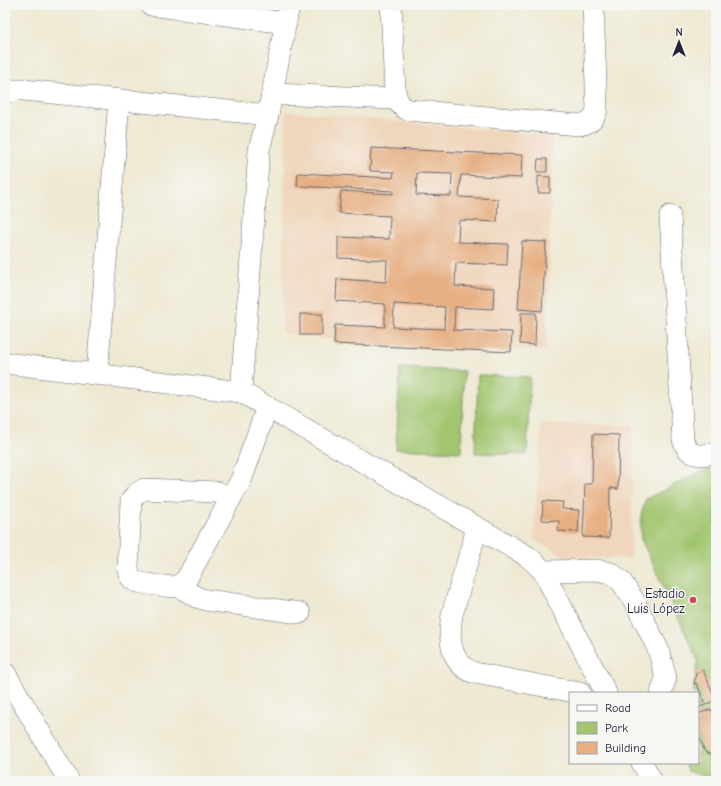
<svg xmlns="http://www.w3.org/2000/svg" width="721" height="786" font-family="'Comic Neue',sans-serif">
  <rect width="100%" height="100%" fill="#f6f6f2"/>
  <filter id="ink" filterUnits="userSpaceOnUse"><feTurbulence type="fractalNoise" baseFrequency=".025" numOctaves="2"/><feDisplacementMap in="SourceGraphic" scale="8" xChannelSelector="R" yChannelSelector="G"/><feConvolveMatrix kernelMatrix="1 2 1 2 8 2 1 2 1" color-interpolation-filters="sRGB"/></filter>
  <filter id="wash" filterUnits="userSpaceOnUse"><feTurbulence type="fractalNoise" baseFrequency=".012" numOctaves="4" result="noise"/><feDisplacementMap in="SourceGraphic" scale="16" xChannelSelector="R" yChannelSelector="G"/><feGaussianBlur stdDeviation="0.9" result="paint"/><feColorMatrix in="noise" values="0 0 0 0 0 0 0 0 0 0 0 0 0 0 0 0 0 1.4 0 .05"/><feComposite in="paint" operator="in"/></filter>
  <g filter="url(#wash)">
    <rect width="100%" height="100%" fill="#eee9d2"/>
    <g fill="#f0d6bc">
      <path d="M 286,111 L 553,136 L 546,351 L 511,349 L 511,352 L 334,344 L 334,340 L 282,333 Z"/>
      <path d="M 541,424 L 633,425 L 631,559 L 568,557 L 534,540 Z"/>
    </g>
    <g fill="#a2c66f" stroke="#627455">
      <path d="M 400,368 L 464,371 L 461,452 L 396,449 Z"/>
      <path d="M 478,375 L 530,377 L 527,455 L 475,453 Z"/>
      <path d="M 716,466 L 716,780 L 688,771 L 685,763 L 698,763 L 698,693 L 693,693 L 698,660 L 641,539 L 641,515 L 646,499 L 704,470 Z"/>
    </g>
    <g id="blocks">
      <g fill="#e7b084" fill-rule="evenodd">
        <path d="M 371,148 L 522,155 L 521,178 L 461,175 L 459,197 L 498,199 L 497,222 L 459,220 L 458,242 L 508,244 L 507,265 L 456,263 L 455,286 L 494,288 L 493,309 L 455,307 L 454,330 L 512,332 L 511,352 L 334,344 L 335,325 L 385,327 L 385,304 L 336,301 L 337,279 L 386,282 L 387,260 L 338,258 L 338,237 L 389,239 L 390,216 L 339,213 L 341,191 L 393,194 L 393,191 L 297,186 L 298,173 L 393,178 L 394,172 L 370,171 ZM 417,173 L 452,174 L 451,196 L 416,195 ZM 394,304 L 445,307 L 444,329 L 393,327 Z"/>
        <path d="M 538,159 L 547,159 L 547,172 L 537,172 Z"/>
        <path d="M 538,176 L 550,177 L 550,193 L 538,193 Z"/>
        <path d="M 522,241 L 546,242 L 542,311 L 518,309 Z"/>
        <path d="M 521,313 L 536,313 L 535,345 L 520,344 Z"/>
        <rect x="300" y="314" width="22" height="21"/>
        <path d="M 593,434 L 619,435 L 618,489 L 610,488 L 609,538 L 583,537 L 585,484 L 592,484 Z"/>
        <path d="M 543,501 L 563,502 L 562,509 L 579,510 L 578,532 L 558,531 L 559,521 L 542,520 Z"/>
        <path d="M 703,670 L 716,700 L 698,708 L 698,704 L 704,701 L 697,684 L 694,684 L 696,673 Z"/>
        <path d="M 711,709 L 716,722 L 716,756 L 705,752 L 698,734 L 698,714 Z"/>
      </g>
    </g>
  </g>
  <g filter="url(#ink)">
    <use href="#blocks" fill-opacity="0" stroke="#696870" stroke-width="1"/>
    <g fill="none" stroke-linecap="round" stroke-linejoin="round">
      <defs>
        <g id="minor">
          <path d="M 151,5 L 286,23"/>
          <path d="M 391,5 L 395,92 C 397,101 400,106 408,110 L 579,125 C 589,124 594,119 597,110 L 593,5"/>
          <path d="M 5,93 L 16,90 L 23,90 L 268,115"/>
          <path d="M 272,94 L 396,99"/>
          <path d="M 670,216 L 683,440 C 689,458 701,456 716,453"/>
          <path d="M 5,363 L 241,392 L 527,556 L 535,563 L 543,571 L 606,693"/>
          <path d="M 97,374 L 119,100"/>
          <path d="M 241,392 L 259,150 L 268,115 L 289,5"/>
          <path d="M 231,498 L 217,492 L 144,489 L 136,494 L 131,501 L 128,567 C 128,573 130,578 135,581 C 141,584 165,586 173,587 L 178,586 L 186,580 L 242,478 L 267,407"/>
          <path d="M 477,528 L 452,615 C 448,638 450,665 475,673 L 580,693"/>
          <path d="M 543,571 L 597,570 L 611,573 L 621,581 L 636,604 L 658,649 L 666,678 L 661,693"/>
          <path d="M 178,586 L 196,597 L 206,600 L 300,613"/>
          <path d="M 5,673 L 69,781"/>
          <path d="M 642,763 L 652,781"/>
        </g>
      </defs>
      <use href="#minor" stroke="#696870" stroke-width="22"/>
      <use href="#minor" stroke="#fff" stroke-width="21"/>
    </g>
  </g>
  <circle fill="#d1495b" stroke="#f6f6f2" stroke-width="1.5" cx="693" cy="600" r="4"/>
  <g text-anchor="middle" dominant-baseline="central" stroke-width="3" stroke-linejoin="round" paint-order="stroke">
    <g font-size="13" fill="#22223b" stroke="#f6f6f2" text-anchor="end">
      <text x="685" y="593">Estadio<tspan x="685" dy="15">Luis López</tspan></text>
    </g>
  </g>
  <rect width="721" height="786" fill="none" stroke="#f6f6f2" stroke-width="20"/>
  <rect x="569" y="692" width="130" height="72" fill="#f6f6f2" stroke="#a1a1a9"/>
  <rect x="577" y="705" width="20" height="6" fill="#ffffff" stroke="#a1a1a9"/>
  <text x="605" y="712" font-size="12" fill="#22223b">Road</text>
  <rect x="577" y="722" width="20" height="12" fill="#a2c66f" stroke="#a1a1a9"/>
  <text x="605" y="732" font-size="12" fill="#22223b">Park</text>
  <rect x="577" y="742" width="20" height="12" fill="#e7b084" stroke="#a1a1a9"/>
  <text x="605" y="752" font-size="12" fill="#22223b">Building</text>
  <g transform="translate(679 42)" stroke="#f6f6f2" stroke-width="3" paint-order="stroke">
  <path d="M0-3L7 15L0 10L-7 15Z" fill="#22223b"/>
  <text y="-6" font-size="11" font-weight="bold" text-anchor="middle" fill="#22223b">N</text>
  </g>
</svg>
